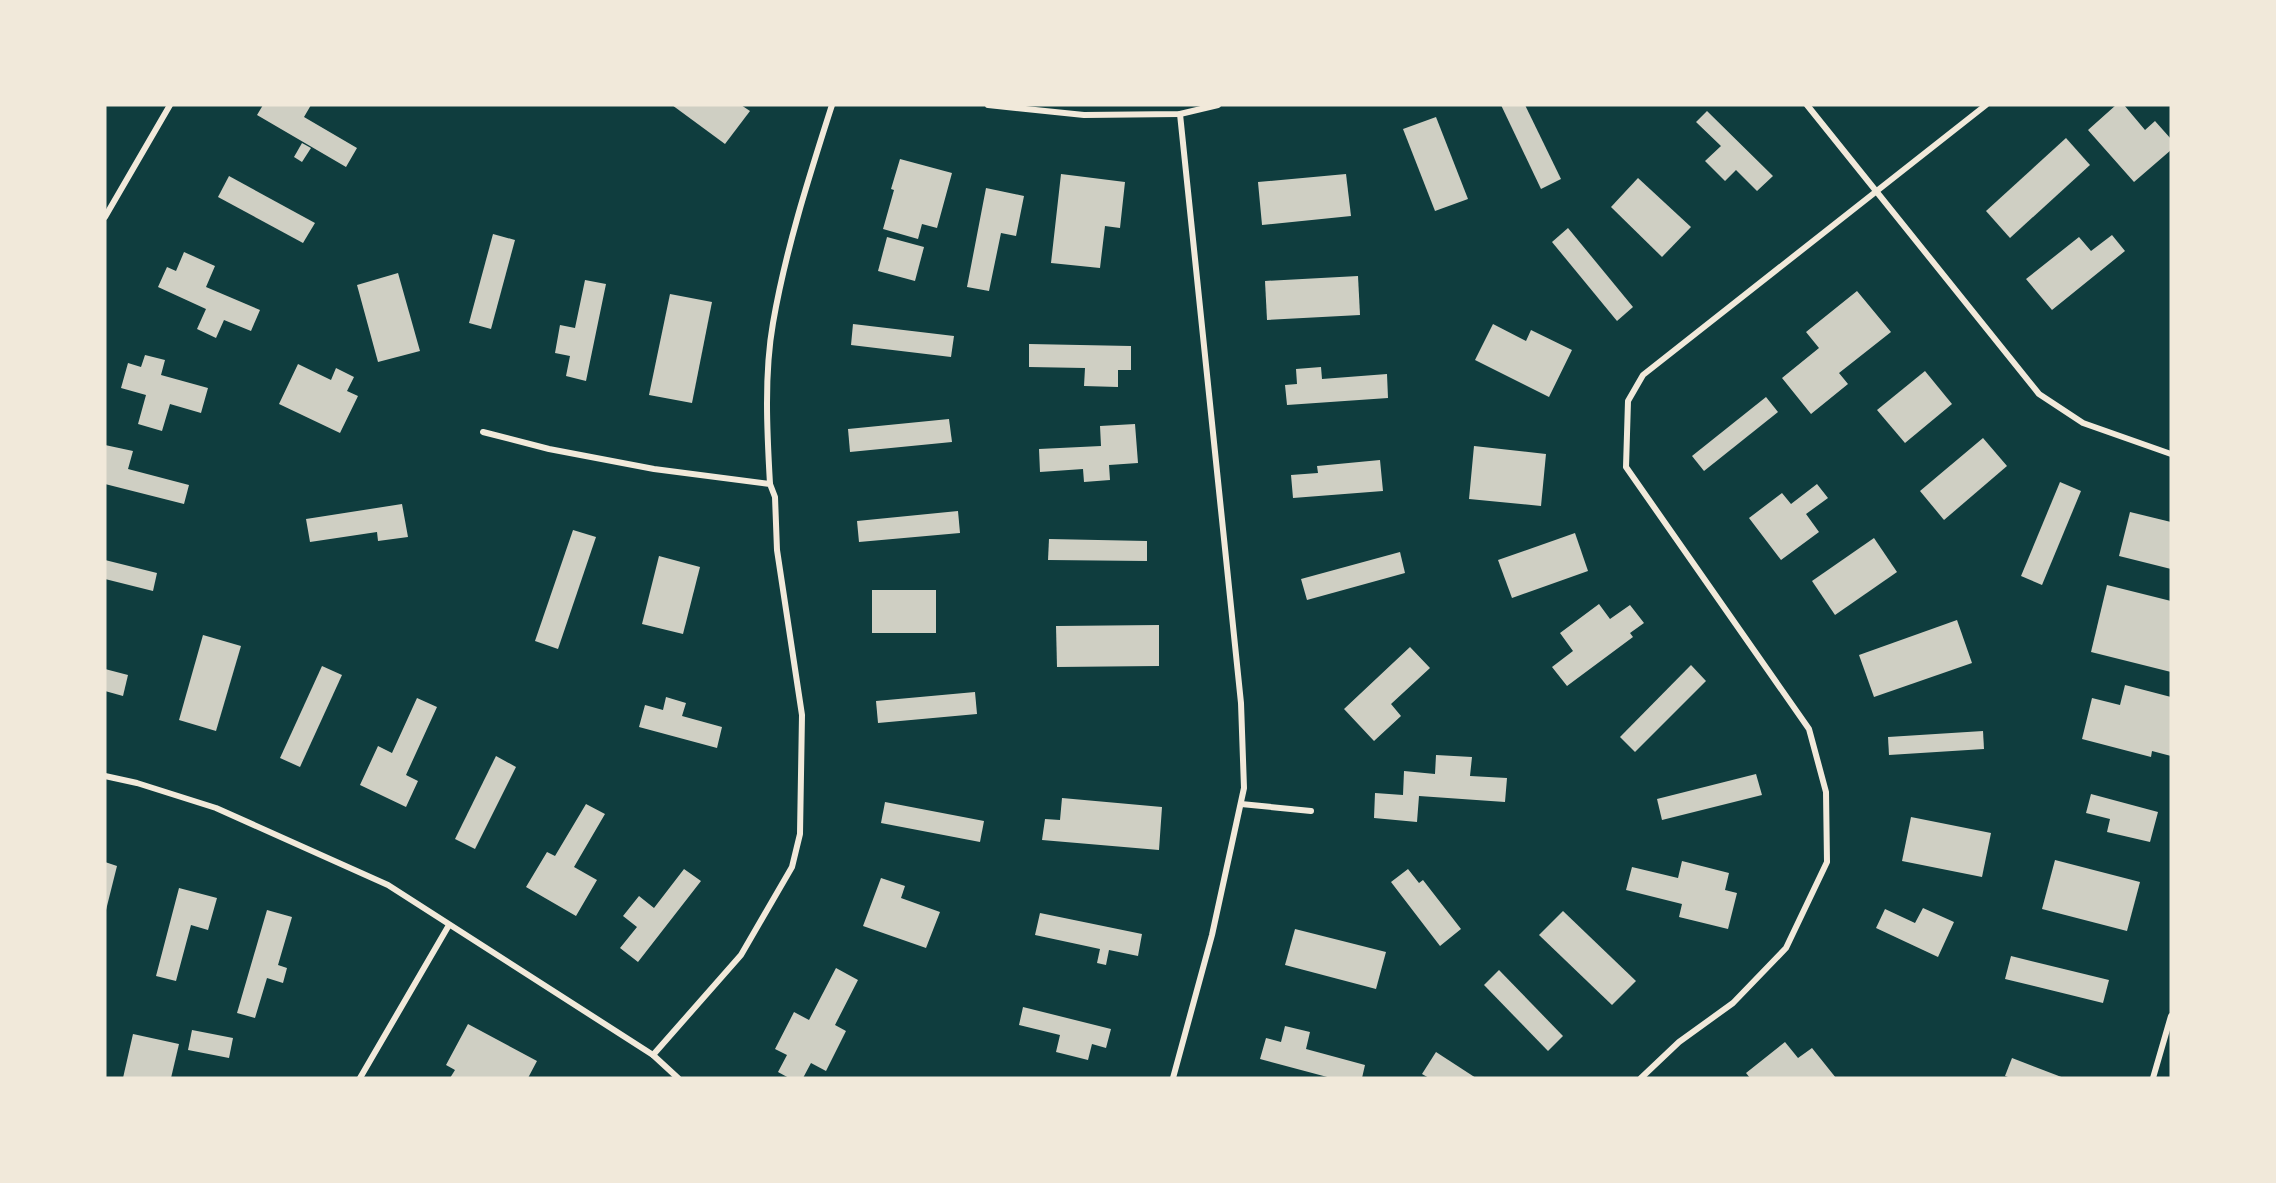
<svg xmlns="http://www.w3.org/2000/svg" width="2276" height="1183" font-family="Lato,sans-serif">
  <rect width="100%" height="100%" fill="#0f3d3e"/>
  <g fill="#cfcfc3">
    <path d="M 263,105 L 311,105 L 304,117 L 357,148 L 346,167 L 257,115 Z"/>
    <path d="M 672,105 L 741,105 L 750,111 L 725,144 Z"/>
    <path d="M 1501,105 L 1525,105 L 1561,179 L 1541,189 Z"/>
    <path d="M 2116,105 L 2124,105 L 2145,130 L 2155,121 L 2171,139 L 2171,150 L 2134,182 L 2088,130 Z"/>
    <path d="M 1707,111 L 1773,176 L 1757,191 L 1736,170 L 1725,181 L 1705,161 L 1721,146 L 1696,122 Z"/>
    <path d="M 1436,117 L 1468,199 L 1435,211 L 1403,129 Z"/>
    <path d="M 2066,138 L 2090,165 L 2010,238 L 1986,211 Z"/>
    <path d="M 302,143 L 311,148 L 302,162 L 294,157 Z"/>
    <path d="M 900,159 L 952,173 L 937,228 L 922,224 L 918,239 L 883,229 L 894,190 L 891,189 Z"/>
    <path d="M 1061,174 L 1125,182 L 1120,228 L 1105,226 L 1100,268 L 1051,263 Z"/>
    <path d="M 1346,174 L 1351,216 L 1262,225 L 1258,182 Z"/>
    <path d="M 229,176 L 315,223 L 303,243 L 218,197 Z"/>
    <path d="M 1638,178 L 1691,227 L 1662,257 L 1611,207 Z"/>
    <path d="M 986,188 L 1024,196 L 1016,236 L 1001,233 L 989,291 L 967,287 Z"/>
    <path d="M 1568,228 L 1633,307 L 1617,321 L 1552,242 Z"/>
    <path d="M 493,234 L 515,240 L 491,329 L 469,323 Z"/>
    <path d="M 2112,235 L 2125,251 L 2052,310 L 2026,279 L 2079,237 L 2091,251 Z"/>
    <path d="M 887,237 L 924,247 L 915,281 L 878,271 Z"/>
    <path d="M 184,252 L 215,266 L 206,287 L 260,310 L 251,331 L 224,320 L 216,338 L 197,329 L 206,309 L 158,287 L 167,267 L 176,271 Z"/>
    <path d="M 398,273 L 420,351 L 378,362 L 357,285 Z"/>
    <path d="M 1358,276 L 1360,315 L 1267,320 L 1265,281 Z"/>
    <path d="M 585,280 L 606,284 L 586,381 L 566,376 L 570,356 L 555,353 L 560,325 L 575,328 Z"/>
    <path d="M 1857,291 L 1891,332 L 1839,373 L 1848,384 L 1811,414 L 1782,378 L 1819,348 L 1806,332 Z"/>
    <path d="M 670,294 L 712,302 L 692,403 L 649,395 Z"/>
    <path d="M 853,324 L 954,336 L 951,357 L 851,345 Z"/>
    <path d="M 1493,324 L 1526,341 L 1531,330 L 1572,350 L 1549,397 L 1475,360 Z"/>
    <path d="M 1029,344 L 1131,346 L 1131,370 L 1118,370 L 1118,387 L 1084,386 L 1085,368 L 1029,367 Z"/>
    <path d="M 145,355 L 165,360 L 161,375 L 208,388 L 201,413 L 170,404 L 162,431 L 138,424 L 146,395 L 121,388 L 128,363 L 141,367 Z"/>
    <path d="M 298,364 L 331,380 L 336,368 L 354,377 L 347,391 L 358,396 L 340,433 L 279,404 Z"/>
    <path d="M 1321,367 L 1322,379 L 1387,374 L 1388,398 L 1287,405 L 1285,385 L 1297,384 L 1296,369 Z"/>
    <path d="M 1925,371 L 1952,404 L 1905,443 L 1877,410 Z"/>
    <path d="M 1766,397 L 1778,412 L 1704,471 L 1692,456 Z"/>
    <path d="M 949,419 L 952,442 L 850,452 L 848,429 Z"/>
    <path d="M 1135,424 L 1138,463 L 1109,465 L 1110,480 L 1084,482 L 1083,469 L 1040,472 L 1039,449 L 1101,446 L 1100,426 Z"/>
    <path d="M 1983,438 L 2007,466 L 1944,520 L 1920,491 Z"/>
    <path d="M 105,445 L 133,451 L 128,469 L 189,485 L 184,504 L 105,484 Z"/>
    <path d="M 1474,446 L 1546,454 L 1541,506 L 1469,499 Z"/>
    <path d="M 1380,460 L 1383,491 L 1293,498 L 1291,475 L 1318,473 L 1317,466 Z"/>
    <path d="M 2060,482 L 2081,491 L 2042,585 L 2021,576 Z"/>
    <path d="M 1817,484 L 1828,498 L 1806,514 L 1819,532 L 1781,560 L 1749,518 L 1782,493 L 1791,504 Z"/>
    <path d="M 402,504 L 408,537 L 378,541 L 377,532 L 310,542 L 306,519 Z"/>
    <path d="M 958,511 L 960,533 L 859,542 L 857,521 Z"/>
    <path d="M 2130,512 L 2171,522 L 2171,569 L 2119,556 Z"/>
    <path d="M 573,530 L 596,537 L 558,649 L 535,641 Z"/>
    <path d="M 1575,533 L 1588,571 L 1512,598 L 1498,560 Z"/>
    <path d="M 1874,538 L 1897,572 L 1835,615 L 1812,581 Z"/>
    <path d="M 1049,539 L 1147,541 L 1147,561 L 1048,560 Z"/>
    <path d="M 1400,552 L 1405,573 L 1307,600 L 1301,579 Z"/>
    <path d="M 659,556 L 700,567 L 683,634 L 642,624 Z"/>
    <path d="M 105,560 L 157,573 L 153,591 L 105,579 Z"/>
    <path d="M 2107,585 L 2171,601 L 2171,672 L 2091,652 Z"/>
    <rect x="872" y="590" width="64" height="43"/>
    <path d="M 1599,604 L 1610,619 L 1630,605 L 1644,623 L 1630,633 L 1633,637 L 1567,686 L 1552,667 L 1573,651 L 1560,633 Z"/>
    <path d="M 1957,620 L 1972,663 L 1874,697 L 1859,655 Z"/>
    <path d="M 1159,625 L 1159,666 L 1057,667 L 1056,626 Z"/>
    <path d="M 203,635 L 241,646 L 216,731 L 179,720 Z"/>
    <path d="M 1410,647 L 1430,668 L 1391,704 L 1401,716 L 1374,741 L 1344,709 Z"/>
    <path d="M 1691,665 L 1706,681 L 1635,752 L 1620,737 Z"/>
    <path d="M 322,666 L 342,675 L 300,767 L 280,758 Z"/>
    <path d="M 105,669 L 128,675 L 123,696 L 105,691 Z"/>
    <path d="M 2125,685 L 2171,697 L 2171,756 L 2152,751 L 2151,757 L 2082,739 L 2092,698 L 2120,705 Z"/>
    <path d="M 975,692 L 977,714 L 878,723 L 876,701 Z"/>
    <path d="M 666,697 L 686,703 L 682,716 L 722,727 L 717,748 L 639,727 L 645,705 L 663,710 Z"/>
    <path d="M 417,698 L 437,707 L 406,775 L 418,781 L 406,807 L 360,785 L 378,746 L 392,753 Z"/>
    <path d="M 1983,731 L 1984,749 L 1889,755 L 1888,737 Z"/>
    <path d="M 1436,755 L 1472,757 L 1470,776 L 1507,778 L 1505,802 L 1419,796 L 1417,822 L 1374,818 L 1375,793 L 1403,795 L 1404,771 L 1435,774 Z"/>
    <path d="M 496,756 L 516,767 L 475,849 L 455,839 Z"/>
    <path d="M 1756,774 L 1762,795 L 1662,820 L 1657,799 Z"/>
    <path d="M 2091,794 L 2158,812 L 2150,842 L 2107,832 L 2110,819 L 2086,813 Z"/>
    <path d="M 1062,798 L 1162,807 L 1159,850 L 1042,840 L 1045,819 L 1060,820 Z"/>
    <path d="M 885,802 L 984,821 L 980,842 L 881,823 Z"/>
    <path d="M 586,804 L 605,814 L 574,867 L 597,880 L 576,916 L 526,887 L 547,852 L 555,856 Z"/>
    <path d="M 1911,817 L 1991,833 L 1982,877 L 1902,861 Z"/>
    <path d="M 2055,860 L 2140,882 L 2127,931 L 2042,909 Z"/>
    <path d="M 1682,861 L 1729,873 L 1725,890 L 1737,893 L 1728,929 L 1679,917 L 1682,904 L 1626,890 L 1632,867 L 1678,878 Z"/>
    <path d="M 105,862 L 117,866 L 106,910 L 105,910 Z"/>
    <path d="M 684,869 L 701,881 L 638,962 L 620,948 L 637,927 L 623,916 L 639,896 L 654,908 Z"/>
    <path d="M 1408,869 L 1419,883 L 1423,880 L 1461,929 L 1440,946 L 1391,882 Z"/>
    <path d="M 881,878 L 905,886 L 901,898 L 940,912 L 926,948 L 863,926 Z"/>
    <path d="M 179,888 L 217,898 L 208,930 L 191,925 L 176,981 L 156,976 Z"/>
    <path d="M 1923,908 L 1954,922 L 1938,957 L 1876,928 L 1885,909 L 1915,923 Z"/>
    <path d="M 267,910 L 292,917 L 278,965 L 287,968 L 283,983 L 267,978 L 255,1018 L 237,1013 Z"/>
    <path d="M 1563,911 L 1636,981 L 1612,1005 L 1539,935 Z"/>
    <path d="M 1040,913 L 1142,934 L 1138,956 L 1109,950 L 1106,965 L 1097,963 L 1100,949 L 1035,935 Z"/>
    <path d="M 1295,929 L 1386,952 L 1376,989 L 1285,965 Z"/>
    <path d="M 2011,956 L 2109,980 L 2103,1003 L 2005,979 Z"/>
    <path d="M 836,968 L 858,980 L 835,1025 L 846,1031 L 826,1071 L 811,1063 L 803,1078 L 789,1078 L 778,1072 L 787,1055 L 775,1049 L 794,1012 L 809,1020 Z"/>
    <path d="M 1499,970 L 1563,1036 L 1548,1051 L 1484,985 Z"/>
    <path d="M 1023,1007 L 1111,1029 L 1106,1048 L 1092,1044 L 1088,1060 L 1056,1052 L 1060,1035 L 1019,1025 Z"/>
    <path d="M 468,1024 L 537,1061 L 528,1078 L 450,1078 L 455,1070 L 446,1065 Z"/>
    <path d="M 1285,1026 L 1310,1032 L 1306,1049 L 1365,1065 L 1362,1078 L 1331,1078 L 1260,1059 L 1266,1038 L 1281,1042 Z"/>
    <path d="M 192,1030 L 233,1038 L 229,1058 L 188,1050 Z"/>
    <path d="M 133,1034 L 179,1044 L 171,1078 L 123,1078 Z"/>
    <path d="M 1785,1042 L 1798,1058 L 1812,1048 L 1836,1078 L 1750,1078 L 1746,1073 Z"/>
    <path d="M 1436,1052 L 1476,1078 L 1429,1078 L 1422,1074 Z"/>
    <path d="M 2012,1058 L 2064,1078 L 2011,1078 L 2005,1076 Z"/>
  </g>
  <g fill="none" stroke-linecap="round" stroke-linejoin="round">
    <g stroke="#f1e9da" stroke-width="6">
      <path d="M 988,105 L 1084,115 L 1180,114 L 1218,105"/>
      <path d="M 1807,105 L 2039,394 L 2083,423 L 2171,454"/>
      <path d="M 105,217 L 170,105"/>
      <path d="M 483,432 L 549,449 L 654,469 L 770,484 L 775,497 L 777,550 L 802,715 L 800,834 L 792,867 L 741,955 L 653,1055"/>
      <path d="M 770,484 C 767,432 764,374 773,323 C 786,248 809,177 832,105"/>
      <path d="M 105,776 L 137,783 L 216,808 L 388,885 L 653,1055 L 678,1078"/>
      <path d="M 1241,804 L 1311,811"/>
      <path d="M 360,1078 L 449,925"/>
      <path d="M 1173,1078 L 1212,935 L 1244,788 L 1241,703 L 1180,114"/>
      <path d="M 1641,1078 L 1679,1042 L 1733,1003 L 1786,948 L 1827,862 L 1826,792 L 1809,729 L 1626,467 L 1628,401 L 1643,375 L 1986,105"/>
      <path d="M 2153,1078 L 2171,1016"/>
    </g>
  </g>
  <rect width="2276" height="1183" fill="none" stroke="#f1e9da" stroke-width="213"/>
</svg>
